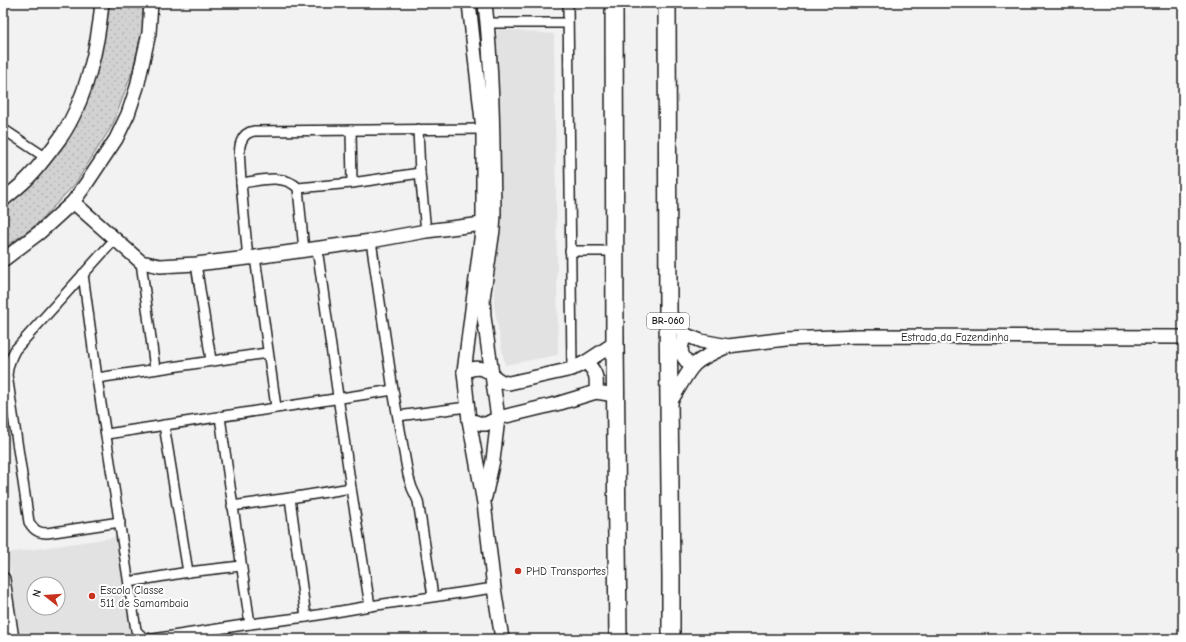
<svg xmlns="http://www.w3.org/2000/svg" width="1186" height="642" font-family="'Comic Neue',sans-serif">
  <defs>
    <pattern id="grass-dots" width="8" height="8" patternUnits="userSpaceOnUse"><rect width="8" height="8" fill="#d2d2d2"/><path d="M2 2h.1M6 6h.1" fill="none" stroke="#b4b4b4" stroke-width="1.8" stroke-linecap="round"/></pattern>
  </defs>
  <rect width="100%" height="100%" fill="#f2f2f2"/>
  <filter id="ink" filterUnits="userSpaceOnUse"><feTurbulence type="fractalNoise" baseFrequency=".025" numOctaves="2"/><feDisplacementMap in="SourceGraphic" scale="8" xChannelSelector="R" yChannelSelector="G"/><feConvolveMatrix kernelMatrix="1 2 1 2 8 2 1 2 1" color-interpolation-filters="sRGB"/></filter>
  <g filter="url(#ink)">
    <g fill="#e2e2e2" fill-rule="evenodd">
      <path d="M 497,29 L 554,34 L 558,355 L 505,365 L 494,306 Z"/>
      <path d="M 117,537 L 132,639 L 20,639 L 8,553 ZM 34,584 L 58,584 L 58,608 L 34,608 Z"/>
    </g>
    <path fill="url(#grass-dots)" stroke="#777" d="M 107,3 L 143,3 L 143,27 L 132,72 L 113,124 L 75,184 L 37,224 L 3,249 L 3,203 L 64,140 Z"/>
    <g fill="none" stroke-linecap="round" stroke-linejoin="round">
      <defs>
        <g id="street">
          <path d="M 568,3 L 572,369"/>
          <path d="M 488,23 L 567,23"/>
          <path d="M 3,129 L 45,157"/>
          <path d="M 418,129 L 420,173 L 426,231"/>
          <path d="M 351,130 L 352,183"/>
          <path d="M 241,183 C 259,181 284,173 298,188 L 304,250"/>
          <path d="M 298,188 L 352,183 L 420,173"/>
          <path d="M 115,239 L 15,350 C 10,359 8,365 7,375 L 29,522 C 34,530 38,533 47,533 L 120,522"/>
          <path d="M 371,241 L 393,390 L 408,475 L 412,488 L 418,501 L 433,596"/>
          <path d="M 317,248 L 351,488 L 370,606"/>
          <path d="M 570,251 L 615,251"/>
          <path d="M 255,257 L 276,407"/>
          <path d="M 248,258 C 245,228 242,198 240,167 C 240,159 238,150 241,142 C 243,136 248,132 254,131 L 483,129"/>
          <path d="M 141,262 L 155,369"/>
          <path d="M 196,264 L 211,360"/>
          <path d="M 83,274 L 97,378 L 136,630 C 140,636 144,638 151,639"/>
          <path d="M 97,378 L 267,353"/>
          <path d="M 398,416 L 467,407"/>
          <path d="M 220,417 L 250,624"/>
          <path d="M 164,425 L 188,572"/>
          <path d="M 107,434 L 393,390"/>
          <path d="M 290,498 L 306,617"/>
          <path d="M 232,506 L 290,498 L 351,488"/>
          <path d="M 129,582 L 188,572 L 241,566"/>
          <path d="M 153,639 L 250,624 L 306,617 L 370,606 L 494,588"/>
        </g>
        <g id="secondary">
          <path d="M 469,3 L 483,129 L 483,224 L 464,372 L 469,420 L 484,503 L 494,588 L 502,639"/>
          <path d="M 3,200 C 11,193 19,187 26,180 C 39,167 50,152 61,137 C 86,100 98,47 102,3"/>
          <path d="M 73,202 L 141,262 L 160,266 L 196,264 L 248,258 L 371,241 L 426,231 L 483,224"/>
          <path d="M 3,260 L 40,232 L 73,202 L 86,184 L 116,139 L 128,114 L 137,87 L 149,33 L 151,3"/>
          <path d="M 668,312 L 686,335 L 701,341 L 728,346 L 786,339 L 859,336 L 1183,337"/>
          <path d="M 686,335 C 678,349 680,356 692,367"/>
          <path d="M 586,362 C 597,373 597,377 596,392"/>
          <path d="M 464,372 C 490,359 492,384 509,383 L 572,369 L 586,362 L 615,343"/>
          <path d="M 669,404 C 676,394 687,371 695,364 C 704,356 717,351 728,346"/>
          <path d="M 469,420 L 482,424 L 486,424 L 498,418 L 560,403 L 596,392 L 615,395"/>
          <path d="M 485,497 L 493,460 L 498,418 L 484,317 L 483,298 L 493,230 L 494,214 C 493,144 493,73 485,3"/>
          <path d="M 3,579 L 12,639"/>
        </g>
        <g id="highway">
          <path d="M 614,3 L 615,343 L 618,639"/>
          <path d="M 667,3 L 668,312 L 671,577 L 671,639"/>
        </g>
      </defs>
      <use href="#street" stroke="#1c1c1c" stroke-width="12"/>
      <use href="#secondary" stroke="#1c1c1c" stroke-width="16"/>
      <use href="#highway" stroke="#1c1c1c" stroke-width="20"/>
      <use href="#street" stroke="#fff" stroke-width="9"/>
      <use href="#secondary" stroke="#fff" stroke-width="13"/>
      <use href="#highway" stroke="#fff" stroke-width="17"/>
    </g>
  </g>
  <g fill="#c8321e" stroke="#fff" stroke-width="1.5">
    <circle cx="518" cy="571" r="4"/>
    <circle cx="92" cy="596" r="4"/>
  </g>
  <g text-anchor="middle" dominant-baseline="central" stroke-width="4" stroke-linejoin="round" paint-order="stroke">
    <rect fill="#fff" stroke="#606060" stroke-width="1" x="647" y="313" width="42" height="16" rx="3"/>
    <g font-size="10" font-weight="bold" fill="#1c1c1c">
      <text x="668" y="321">BR-060</text>
    </g>
    <g font-size="11" fill="#1c1c1c" stroke="#fff">
      <text x="955" y="337">Estrada da Fazendinha</text>
    </g>
    <g font-size="11" fill="#1c1c1c" stroke="#fff" text-anchor="start">
      <text x="526" y="571">PHD Transportes</text>
      <text x="100" y="590">Escola Classe<tspan x="100" dy="13">511 de Samambaia</tspan></text>
    </g>
  </g>
  <rect width="1186" height="642" fill="none" stroke="#fff" stroke-width="16"/>
  <rect x="8" y="8" width="1170" height="626" fill="none" stroke="#1c1c1c" stroke-width="1.5" filter="url(#ink)"/>
  <g transform="translate(46 596) rotate(287)"><circle r="19" fill="#ffffff" stroke="#a4a4a4"/>
  <path d="M0-3L7 15L0 10L-7 15Z" fill="#c8321e"/>
  <text y="-6" font-size="11" font-weight="bold" text-anchor="middle" fill="#1c1c1c">N</text>
  </g>
</svg>
